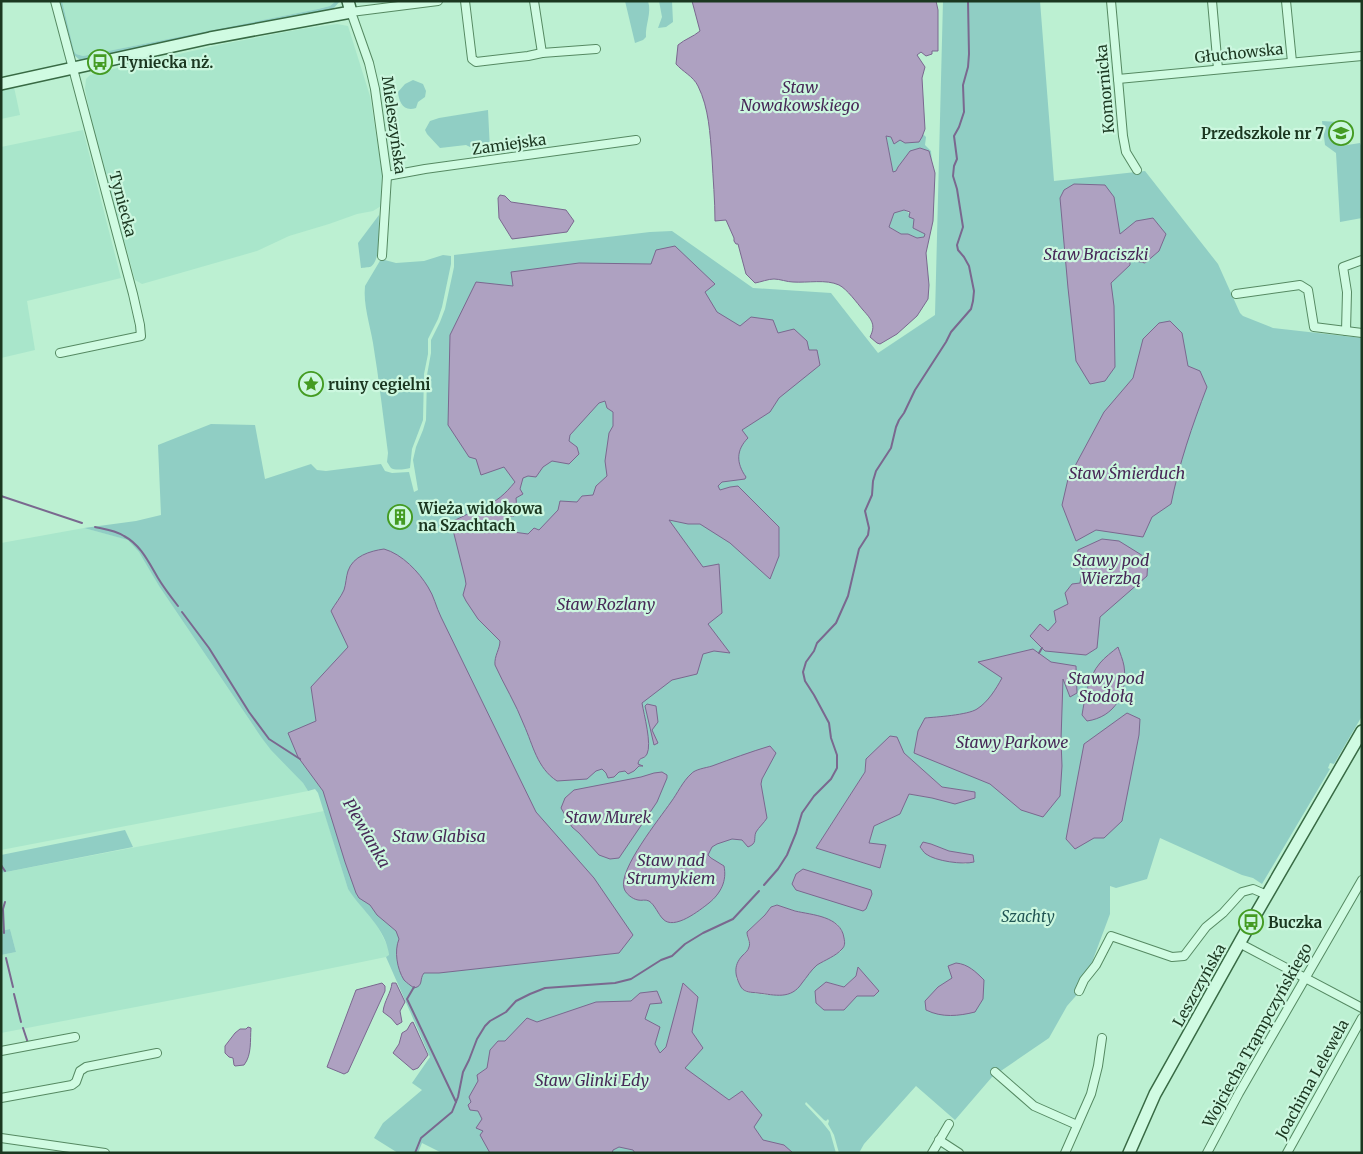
<svg xmlns="http://www.w3.org/2000/svg" width="1363" height="1154" font-family="Merriweather,serif">
  <rect width="100%" height="100%" fill="#bcf0d2"/>
  <g fill="#a9e6cb">
    <path d="M 62,1 L 336,1 L 330,6 L 318,9 L 83,56 L 76,54 L 74,51 Z"/>
    <path d="M 337,24 L 348,26 L 370,96 L 382,173 L 381,206 L 373,211 L 357,214 L 329,224 L 289,236 L 257,251 L 142,284 L 135,280 L 92,126 L 85,89 L 86,79 L 90,75 L 113,69 L 223,44 L 301,29 Z"/>
    <path d="M 14,87 L 20,115 L 1,119 L 1,90 Z"/>
    <path d="M 83,130 L 121,278 L 27,301 L 35,350 L 1,358 L 1,147 Z"/>
    <path d="M 84,528 L 129,540 L 140,552 L 159,586 L 261,737 L 303,783 L 308,791 L 1,850 L 1,543 Z"/>
    <path d="M 324,811 L 348,889 L 378,927 L 388,947 L 389,956 L 386,957 L 224,990 L 1,1033 L 1,955 L 16,952 L 10,929 L 1,931 L 1,873 Z"/>
  </g>
  <g fill="#90cec4" fill-rule="evenodd">
    <path d="M 58,1 L 62,1 L 74,51 L 76,54 L 83,56 L 318,9 L 330,6 L 336,1 L 340,1 L 333,9 L 328,11 L 189,37 L 83,60 L 80,60 L 75,56 L 73,57 Z"/>
    <path d="M 625,1 L 648,1 C 652,13 645,25 646,37 L 643,40 L 635,43 Z"/>
    <path d="M 659,1 L 672,1 L 673,22 L 666,27 L 658,28 L 662,17 Z"/>
    <path d="M 943,1 L 1040,1 L 1054,181 L 1145,171 L 1218,264 L 1240,313 L 1243,316 L 1273,328 L 1362,338 L 1362,716 L 1334,764 L 1330,763 L 1328,768 L 1330,769 L 1262,884 L 1253,878 L 1242,875 L 1160,838 L 1147,879 L 1116,888 L 1110,886 L 1110,914 L 1082,989 L 1067,1006 L 1049,1038 L 992,1077 L 955,1120 L 916,1086 L 864,1144 L 859,1153 L 839,1153 L 834,1135 L 828,1124 L 829,1121 L 828,1119 L 826,1121 L 824,1120 L 806,1102 L 805,1104 L 822,1122 L 830,1132 L 836,1153 L 442,1153 L 422,1143 L 418,1153 L 398,1153 L 374,1138 L 383,1123 L 422,1090 L 412,1083 L 430,1057 L 386,957 L 389,955 C 386,928 362,911 348,889 L 318,793 L 315,789 L 308,791 L 303,783 L 271,750 L 261,737 L 159,586 L 139,552 L 128,540 L 84,528 L 136,521 L 161,515 L 158,445 L 211,424 L 255,425 L 265,479 L 311,464 L 317,470 L 326,471 L 381,464 L 385,471 L 392,473 L 409,472 L 414,492 L 418,490 L 413,460 L 416,447 L 423,430 L 426,420 L 427,375 L 431,353 L 431,340 L 440,322 L 445,309 L 454,267 L 454,255 L 650,232 L 672,231 L 753,288 L 831,293 L 878,353 L 935,315 ZM 878,748 L 904,753 L 942,787 L 975,792 L 932,798 L 909,794 L 900,814 L 874,826 L 869,843 L 886,846 L 880,868 L 816,848 L 865,772 L 866,759 ZM 931,844 L 949,851 L 972,855 L 966,864 L 938,859 L 927,855 ZM 776,905 L 836,923 C 846,933 844,938 841,951 L 815,966 L 786,995 L 768,995 L 746,992 L 742,988 L 736,978 L 743,955 L 748,950 L 750,945 L 747,937 L 750,929 L 765,915 L 771,907 ZM 858,967 L 873,996 L 857,996 L 826,982 L 844,987 L 856,976 Z"/>
    <path d="M 413,80 L 423,84 L 426,91 L 425,97 L 418,102 L 416,108 C 403,112 399,102 398,92 L 405,84 Z"/>
    <path d="M 488,110 L 490,150 C 485,154 479,155 473,152 L 472,148 L 466,145 L 440,148 L 427,134 L 425,130 L 430,121 L 439,118 Z"/>
    <path d="M 1322,121 L 1338,122 L 1341,146 L 1360,143 L 1362,148 L 1362,218 L 1340,222 L 1336,153 L 1325,145 Z"/>
    <path d="M 923,134 L 926,137 L 925,145 L 931,151 L 932,162 L 929,151 C 916,156 901,158 896,172 L 893,172 L 886,135 L 900,140 L 922,137 Z"/>
    <path d="M 904,210 C 915,215 915,229 925,234 L 924,237 L 917,238 L 908,234 L 901,234 L 889,227 L 894,213 Z"/>
    <path d="M 379,215 C 378,227 382,261 370,267 C 369,267 362,268 361,268 L 358,243 Z"/>
    <path d="M 443,255 L 451,256 L 451,264 L 442,307 L 438,319 L 428,339 L 428,354 L 424,374 L 423,420 L 412,449 L 410,468 C 407,469 395,471 391,468 C 390,467 388,463 387,462 L 388,453 C 383,416 379,379 373,343 C 370,325 363,304 365,286 L 381,259 L 396,263 L 424,261 Z"/>
    <path d="M 125,830 L 133,847 L 1,873 L 1,855 Z"/>
    <path d="M 10,929 L 16,952 L 1,955 L 1,931 Z"/>
  </g>
  <g fill="#aea1c1" stroke="#7a688f" fill-rule="evenodd">
    <path d="M 692,1 L 936,1 L 938,10 L 938,51 L 932,51 L 932,54 L 926,56 L 921,52 L 917,55 L 925,67 L 922,78 L 925,129 L 922,137 L 919,142 L 905,143 L 900,140 L 894,144 L 891,137 L 886,136 L 893,172 L 896,171 L 898,167 L 910,151 L 920,148 L 929,151 L 935,173 L 933,221 L 926,253 L 929,285 L 928,299 L 917,316 L 897,334 L 880,344 L 877,343 L 870,337 C 876,325 872,320 863,310 C 857,303 847,289 839,285 C 826,279 808,283 793,282 C 787,282 780,279 774,279 C 768,279 761,282 755,283 L 746,274 L 738,244 L 736,244 L 734,241 L 734,238 L 726,220 L 715,221 C 715,200 713,179 712,158 C 710,134 709,108 698,86 C 693,76 683,72 676,64 L 678,45 C 685,39 693,37 700,31 ZM 904,210 L 910,212 L 909,217 L 914,219 L 913,228 L 925,234 L 924,237 L 917,238 L 908,234 L 901,234 L 889,227 L 894,213 Z"/>
    <path d="M 1074,184 L 1105,185 L 1114,197 L 1120,234 L 1136,221 L 1153,218 L 1166,234 L 1159,251 L 1145,263 L 1136,261 L 1130,257 L 1130,265 L 1111,283 L 1114,306 L 1115,367 L 1105,381 L 1090,384 L 1076,361 L 1068,288 L 1060,198 L 1064,190 Z"/>
    <path d="M 500,195 L 505,196 L 511,202 L 566,210 L 574,221 L 567,232 L 512,239 L 499,218 L 498,198 Z"/>
    <path d="M 675,246 L 715,284 L 705,292 L 717,312 L 740,326 L 751,317 L 773,320 L 778,333 L 794,329 L 807,341 L 809,350 L 817,350 L 820,365 L 779,398 L 770,412 L 742,430 L 748,438 C 736,450 736,463 746,477 L 745,479 L 722,482 L 718,486 L 720,490 L 730,487 L 738,486 L 779,527 L 779,556 L 770,579 L 730,543 L 700,524 L 688,524 L 669,520 L 703,567 L 719,564 L 722,613 L 708,624 L 730,653 L 714,651 L 703,654 L 697,674 L 672,680 L 642,703 C 644,715 652,744 647,754 C 644,760 639,756 638,764 L 643,766 L 639,766 L 634,771 L 628,774 L 625,771 L 619,772 L 614,777 L 608,778 L 606,773 L 602,769 L 596,771 L 587,779 L 557,781 C 537,768 533,745 524,725 C 516,704 504,685 495,665 C 494,656 500,649 500,641 L 478,619 L 466,601 L 463,595 L 466,584 L 465,578 L 451,522 L 472,512 L 481,506 L 482,507 C 497,502 505,494 515,482 L 504,467 L 481,475 L 476,459 L 469,457 L 448,425 L 450,335 L 476,282 L 513,286 L 511,272 L 579,263 L 651,264 L 656,250 ZM 605,401 L 607,408 L 613,412 L 613,426 L 609,433 L 605,461 L 607,476 L 596,486 L 593,495 L 582,496 L 577,502 L 560,501 L 558,510 L 539,530 L 534,528 L 528,534 L 506,531 L 502,525 L 504,518 L 514,516 L 517,511 L 516,498 L 523,494 L 520,489 L 523,478 L 528,476 L 536,477 L 543,467 L 552,461 L 569,464 L 579,454 L 577,447 L 569,441 L 570,435 L 599,403 Z"/>
    <path d="M 1170,321 L 1182,333 L 1188,366 L 1200,371 L 1207,387 C 1192,426 1179,464 1171,504 L 1152,517 L 1143,537 L 1096,530 L 1076,541 L 1062,505 L 1068,479 L 1104,412 L 1133,378 L 1143,339 L 1159,323 Z"/>
    <path d="M 1102,539 L 1119,541 L 1148,559 L 1147,576 L 1100,617 L 1097,648 L 1086,655 L 1045,651 L 1030,636 L 1040,624 L 1048,631 L 1056,622 L 1054,611 L 1068,604 L 1065,593 L 1072,584 L 1080,583 L 1082,569 L 1076,564 L 1078,550 Z"/>
    <path d="M 384,549 C 402,554 419,572 428,587 C 434,596 436,607 441,617 L 536,812 L 594,878 L 633,935 L 619,953 L 439,973 L 424,973 C 419,979 424,986 414,988 C 410,985 407,983 404,980 C 397,969 394,951 399,939 L 396,931 L 377,915 L 370,905 L 359,898 L 356,893 L 345,862 L 323,791 L 298,757 L 288,733 L 316,721 L 311,687 L 348,647 L 331,611 C 335,604 341,597 344,590 C 346,584 346,577 348,571 C 353,556 370,551 384,549 Z"/>
    <path d="M 1118,647 C 1120,653 1123,660 1124,666 C 1128,693 1115,717 1087,721 L 1082,715 C 1085,697 1088,677 1100,663 C 1105,657 1112,652 1118,647 Z"/>
    <path d="M 1033,649 L 1051,662 L 1076,666 L 1077,693 L 1070,697 L 1063,679 L 1061,740 L 1062,766 L 1060,796 L 1043,817 L 1021,810 L 990,784 L 914,753 L 918,731 L 925,718 C 936,717 968,715 977,709 C 988,702 996,689 1002,678 L 978,662 Z"/>
    <path d="M 647,704 L 656,706 L 658,722 L 652,730 L 658,743 L 654,745 L 645,706 Z"/>
    <path d="M 1127,713 L 1140,719 L 1139,735 L 1122,821 L 1104,838 L 1094,838 L 1075,849 L 1066,839 L 1084,744 Z"/>
    <path d="M 890,736 L 897,737 L 904,753 L 942,787 L 975,792 L 975,798 L 955,804 L 932,798 L 909,794 L 900,814 L 874,826 L 869,843 L 886,845 L 880,868 L 816,848 L 865,772 L 866,759 Z"/>
    <path d="M 770,746 L 776,753 L 762,779 L 761,784 L 767,818 C 764,823 759,827 756,832 C 753,839 758,843 748,847 L 742,840 L 732,839 L 717,844 L 712,847 L 708,855 L 711,858 L 724,866 C 727,881 721,893 709,903 C 700,910 674,931 663,919 C 658,914 655,905 649,901 C 645,899 642,901 638,900 C 632,899 625,893 624,888 C 618,870 660,818 671,802 C 677,794 683,781 691,774 C 695,769 706,768 712,766 C 731,759 750,752 770,746 Z"/>
    <path d="M 662,772 L 667,775 L 667,778 L 657,802 L 619,858 L 610,859 L 599,855 L 579,833 L 572,827 L 561,808 L 565,798 L 574,790 L 641,777 L 654,773 Z"/>
    <path d="M 923,842 L 931,844 L 949,851 L 973,855 L 974,862 C 963,865 935,861 926,854 C 923,852 922,849 920,847 Z"/>
    <path d="M 803,869 L 871,890 L 872,894 L 866,909 L 863,911 L 796,890 L 792,884 L 796,874 Z"/>
    <path d="M 777,905 C 783,907 789,909 795,911 C 812,915 841,916 844,938 C 845,943 845,946 842,949 C 836,956 825,960 817,965 C 811,970 807,977 802,983 C 791,1000 775,995 758,993 C 751,992 745,993 741,987 C 735,976 733,966 742,956 C 745,953 748,951 749,947 C 751,942 747,938 747,932 L 765,915 L 771,907 Z"/>
    <path d="M 956,963 C 968,964 976,972 984,980 L 983,999 L 975,1012 C 959,1016 942,1018 926,1010 L 925,1001 L 938,987 L 952,978 L 948,966 Z"/>
    <path d="M 858,967 L 879,991 L 874,996 L 857,996 L 844,1010 L 824,1010 L 816,1003 L 815,991 L 826,982 L 844,987 L 856,976 Z"/>
    <path d="M 382,983 L 385,986 L 385,991 L 348,1072 L 344,1074 L 327,1067 L 356,990 Z"/>
    <path d="M 392,983 L 396,983 L 405,1002 L 400,1011 L 402,1022 L 397,1025 L 391,1018 L 383,1012 C 384,1001 391,993 392,983 Z"/>
    <path d="M 683,983 L 698,997 L 692,1032 L 703,1048 L 685,1068 L 729,1100 L 742,1091 L 762,1115 L 754,1127 L 763,1140 L 784,1145 L 793,1153 L 635,1153 L 633,1150 L 619,1147 L 613,1150 L 612,1153 L 490,1153 L 480,1135 L 483,1131 L 476,1128 L 482,1119 L 478,1111 L 470,1110 L 468,1105 L 471,1102 L 469,1097 L 478,1081 L 477,1075 L 487,1068 L 490,1050 L 498,1041 L 505,1041 L 527,1018 L 537,1022 L 596,1002 L 631,1001 L 640,993 L 657,991 L 662,1003 L 650,1004 L 645,1019 L 660,1027 L 655,1044 L 660,1053 L 666,1047 Z"/>
    <path d="M 413,1022 L 428,1055 L 418,1068 L 413,1070 L 393,1053 L 399,1044 L 402,1033 L 407,1030 L 411,1023 Z"/>
    <path d="M 248,1027 L 251,1028 C 250,1040 252,1055 244,1065 L 235,1066 L 234,1065 L 233,1058 L 229,1057 L 225,1053 L 225,1046 L 235,1033 L 240,1029 L 246,1029 Z"/>
  </g>
  <g fill="none" stroke-linecap="round" stroke-linejoin="round">
    <g stroke="#7a688f" stroke-width="2">
      <path d="M 1,496 L 82,523"/>
      <path d="M 95,527 C 105,529 115,530 124,536 C 141,545 149,563 158,578 C 164,588 171,597 178,606"/>
      <path d="M 182,612 L 209,648 L 249,712 L 269,739 L 300,759"/>
      <path d="M 1039,653 L 1042,648"/>
      <path d="M 1,865 L 5,871"/>
      <path d="M 764,885 L 778,869 L 787,855 L 796,833 L 802,813 L 814,796 L 831,779 L 837,768 L 837,755 L 831,738 L 829,723 L 814,695 L 805,681 L 803,672 L 806,662 L 814,651 L 817,643 L 836,623 L 848,596 L 859,549 L 868,535 L 869,528 L 865,511 L 872,495 L 873,481 L 876,471 L 891,448 L 896,427 L 899,420 L 904,413 L 915,390 L 946,342 L 951,332 L 971,309 L 973,301 L 974,291 L 969,266 L 964,257 L 958,250 L 957,245 L 963,227 L 957,189 L 953,176 L 954,166 L 957,159 L 954,136 L 959,127 L 964,112 L 963,85 L 968,67 L 969,54 L 968,1"/>
      <path d="M 4,933 L 3,909 L 5,902"/>
      <path d="M 6,958 L 13,987"/>
      <path d="M 414,987 L 407,999 L 456,1102"/>
      <path d="M 14,994 L 21,1022"/>
      <path d="M 23,1028 L 28,1043"/>
      <path d="M 415,1153 L 421,1138 L 452,1112 L 458,1097 L 463,1072 L 469,1060 L 477,1039 L 485,1026 L 490,1021 L 506,1012 L 516,1001 L 530,994 L 545,988 L 615,983 L 631,979 L 661,960 L 672,956 L 685,944 L 703,933 L 733,919 L 759,891"/>
    </g>
    <defs>
      <g id="street">
        <path d="M 55,1 L 133,294 L 140,325 L 141,336 L 60,353"/>
        <path d="M 465,1 L 472,59 L 476,62 L 528,56 L 542,53"/>
        <path d="M 534,1 L 542,53 L 596,49"/>
        <path d="M 1111,1 L 1118,79 L 1123,136 L 1126,152 L 1137,170"/>
        <path d="M 1212,1 L 1218,69"/>
        <path d="M 1286,1 L 1292,62"/>
        <path d="M 1118,79 L 1362,56"/>
        <path d="M 387,176 L 425,169 L 636,140"/>
        <path d="M 382,256 L 387,176 L 375,89 L 369,63 L 351,12 L 438,1"/>
        <path d="M 1236,294 L 1300,285 L 1308,290 L 1314,327 L 1362,333"/>
        <path d="M 1346,331 L 1347,292 L 1343,267 L 1362,260"/>
        <path d="M 1239,943 L 1362,1008"/>
        <path d="M 1079,991 L 1084,980 L 1096,965 L 1111,936 L 1172,957 L 1184,956 L 1206,927 L 1223,913 L 1242,892 L 1253,889 L 1267,895"/>
        <path d="M 1,1051 L 75,1037"/>
        <path d="M 995,1072 L 1034,1106 L 1077,1125"/>
        <path d="M 1,1098 L 72,1085 L 76,1082 L 80,1071 L 86,1067 L 157,1053"/>
        <path d="M 1,1138 L 105,1153"/>
        <path d="M 939,1140 L 959,1153"/>
        <path d="M 932,1153 L 949,1124"/>
        <path d="M 1065,1153 L 1091,1094 L 1098,1066 L 1102,1038"/>
        <path d="M 1207,1153 L 1239,1093 L 1362,880"/>
        <path d="M 1287,1153 L 1362,1018"/>
      </g>
      <g id="secondary">
        <path d="M 1,84 L 210,38 L 351,12 L 348,1"/>
        <path d="M 1129,1153 L 1155,1094 L 1164,1078 L 1245,933 L 1362,731"/>
      </g>
    </defs>
    <use href="#street" stroke="#558962" stroke-width="10"/>
    <use href="#secondary" stroke="#386a44" stroke-width="14"/>
    <use href="#street" stroke="#d0fbe2" stroke-width="8"/>
    <use href="#secondary" stroke="#d0fbe2" stroke-width="11"/>
  </g>
  <defs>
    <symbol id="bus-ring" viewBox="-11 -11 22 22"><circle r="9.5" fill="#ccf7df" stroke="#449b22" stroke-width="1.5"/><path d="M-5-6H5V4H4V6H2V4H-2V6H-4V4H-5ZM-3.5-4V0h7V-4ZM-3.5 1.2v1.5H-2V1.2ZM2 1.2v1.5H3.5V1.2Z" fill="#449b22"/></symbol>
    <symbol id="school-ring" viewBox="-11 -11 22 22"><circle r="9.5" fill="#ccf7df" stroke="#449b22" stroke-width="1.5"/><path d="M0-5L7-2L0 1L-7-2ZM-4 1L0 2.5L4 1V4Q0 6-4 4Z" fill="#449b22"/></symbol>
    <symbol id="sight-ring" viewBox="-11 -11 22 22"><circle r="9.5" fill="#ccf7df" stroke="#449b22" stroke-width="1.5"/><path d="M0-6L1.8-2.2L6-1.7L2.9 1.2L3.7 5.4L0 3.3L-3.7 5.4L-2.9 1.2L-6-1.7L-1.8-2.2Z" fill="#449b22"/></symbol>
    <symbol id="building-ring" viewBox="-11 -11 22 22"><circle r="9.5" fill="#ccf7df" stroke="#449b22" stroke-width="1.5"/><path d="M-4-6H4V6H1V3H-1V6H-4ZM-2.5-4.3h1.7v1.8h-1.7ZM.8-4.3h1.7v1.8H.8ZM-2.5-1h1.7V.8h-1.7ZM.8-1h1.7V.8H.8Z" fill="#449b22"/></symbol>
  </defs>
  <g fill-rule="evenodd">
    <use href="#bus-ring" x="86" y="48" width="28" height="28"/>
    <use href="#school-ring" x="1327" y="119" width="28" height="28"/>
    <use href="#sight-ring" x="297" y="370" width="28" height="28"/>
    <use href="#building-ring" x="386" y="503" width="28" height="28"/>
    <use href="#bus-ring" x="1237" y="908" width="28" height="28"/>
  </g>
  <g text-anchor="middle" dominant-baseline="central" stroke-width="4.5" stroke-linejoin="round" paint-order="stroke">
    <g font-size="15" fill="#1b3720" stroke="#ccf7df">
      <text transform="translate(1239 53) rotate(-6)">Głuchowska</text>
      <text transform="translate(1105 89) rotate(-95)">Komornicka</text>
      <text transform="translate(394 125) rotate(82)">Mieleszyńska</text>
      <text transform="translate(509 144) rotate(-8)">Zamiejska</text>
      <text transform="translate(123 204) rotate(75)">Tyniecka</text>
      <text transform="translate(1199 985) rotate(-61)">Leszczyńska</text>
      <text transform="translate(1257 1035) rotate(-61)">Wojciecha Trąmpczyńskiego</text>
      <text transform="translate(1312 1079) rotate(-61)">Joachima Lelewela</text>
    </g>
    <g font-size="15" font-weight="bold" fill="#1b3720" stroke="#ccf7df" text-anchor="start">
      <text x="118" y="62">Tyniecka nż.</text>
      <text x="1324" y="133" text-anchor="end">Przedszkole nr 7</text>
      <text x="328" y="384">ruiny cegielni</text>
      <text x="418" y="508">Wieża widokowa<tspan x="418" dy="17">na Szachtach</tspan></text>
      <text x="1268" y="922">Buczka</text>
    </g>
    <g font-size="15" font-style="italic" fill="#205453" stroke="#ccf7df">
      <text x="1028" y="916">Szachty</text>
    </g>
    <g font-size="16" font-style="italic" fill="#482958" stroke="#ccf7df">
      <text x="800" y="87">Staw<tspan x="800" dy="18">Nowakowskiego</tspan></text>
      <text x="1096" y="254">Staw Braciszki</text>
      <text x="1127" y="473">Staw Śmierduch</text>
      <text x="1111" y="560">Stawy pod<tspan x="1111" dy="18">Wierzbą</tspan></text>
      <text x="606" y="604">Staw Rozlany</text>
      <text x="1106" y="678">Stawy pod<tspan x="1106" dy="18">Stodołą</tspan></text>
      <text x="1012" y="742">Stawy Parkowe</text>
      <text x="608" y="817">Staw Murek</text>
      <text transform="translate(367 833) rotate(60)">Plewianka</text>
      <text x="439" y="836">Staw Glabisa</text>
      <text x="671" y="860">Staw nad<tspan x="671" dy="18">Strumykiem</tspan></text>
      <text x="592" y="1080">Staw Glinki Edy</text>
    </g>
  </g>
  <rect width="1363" height="1154" fill="none" stroke="#1b3720" stroke-width="5"/>
</svg>
